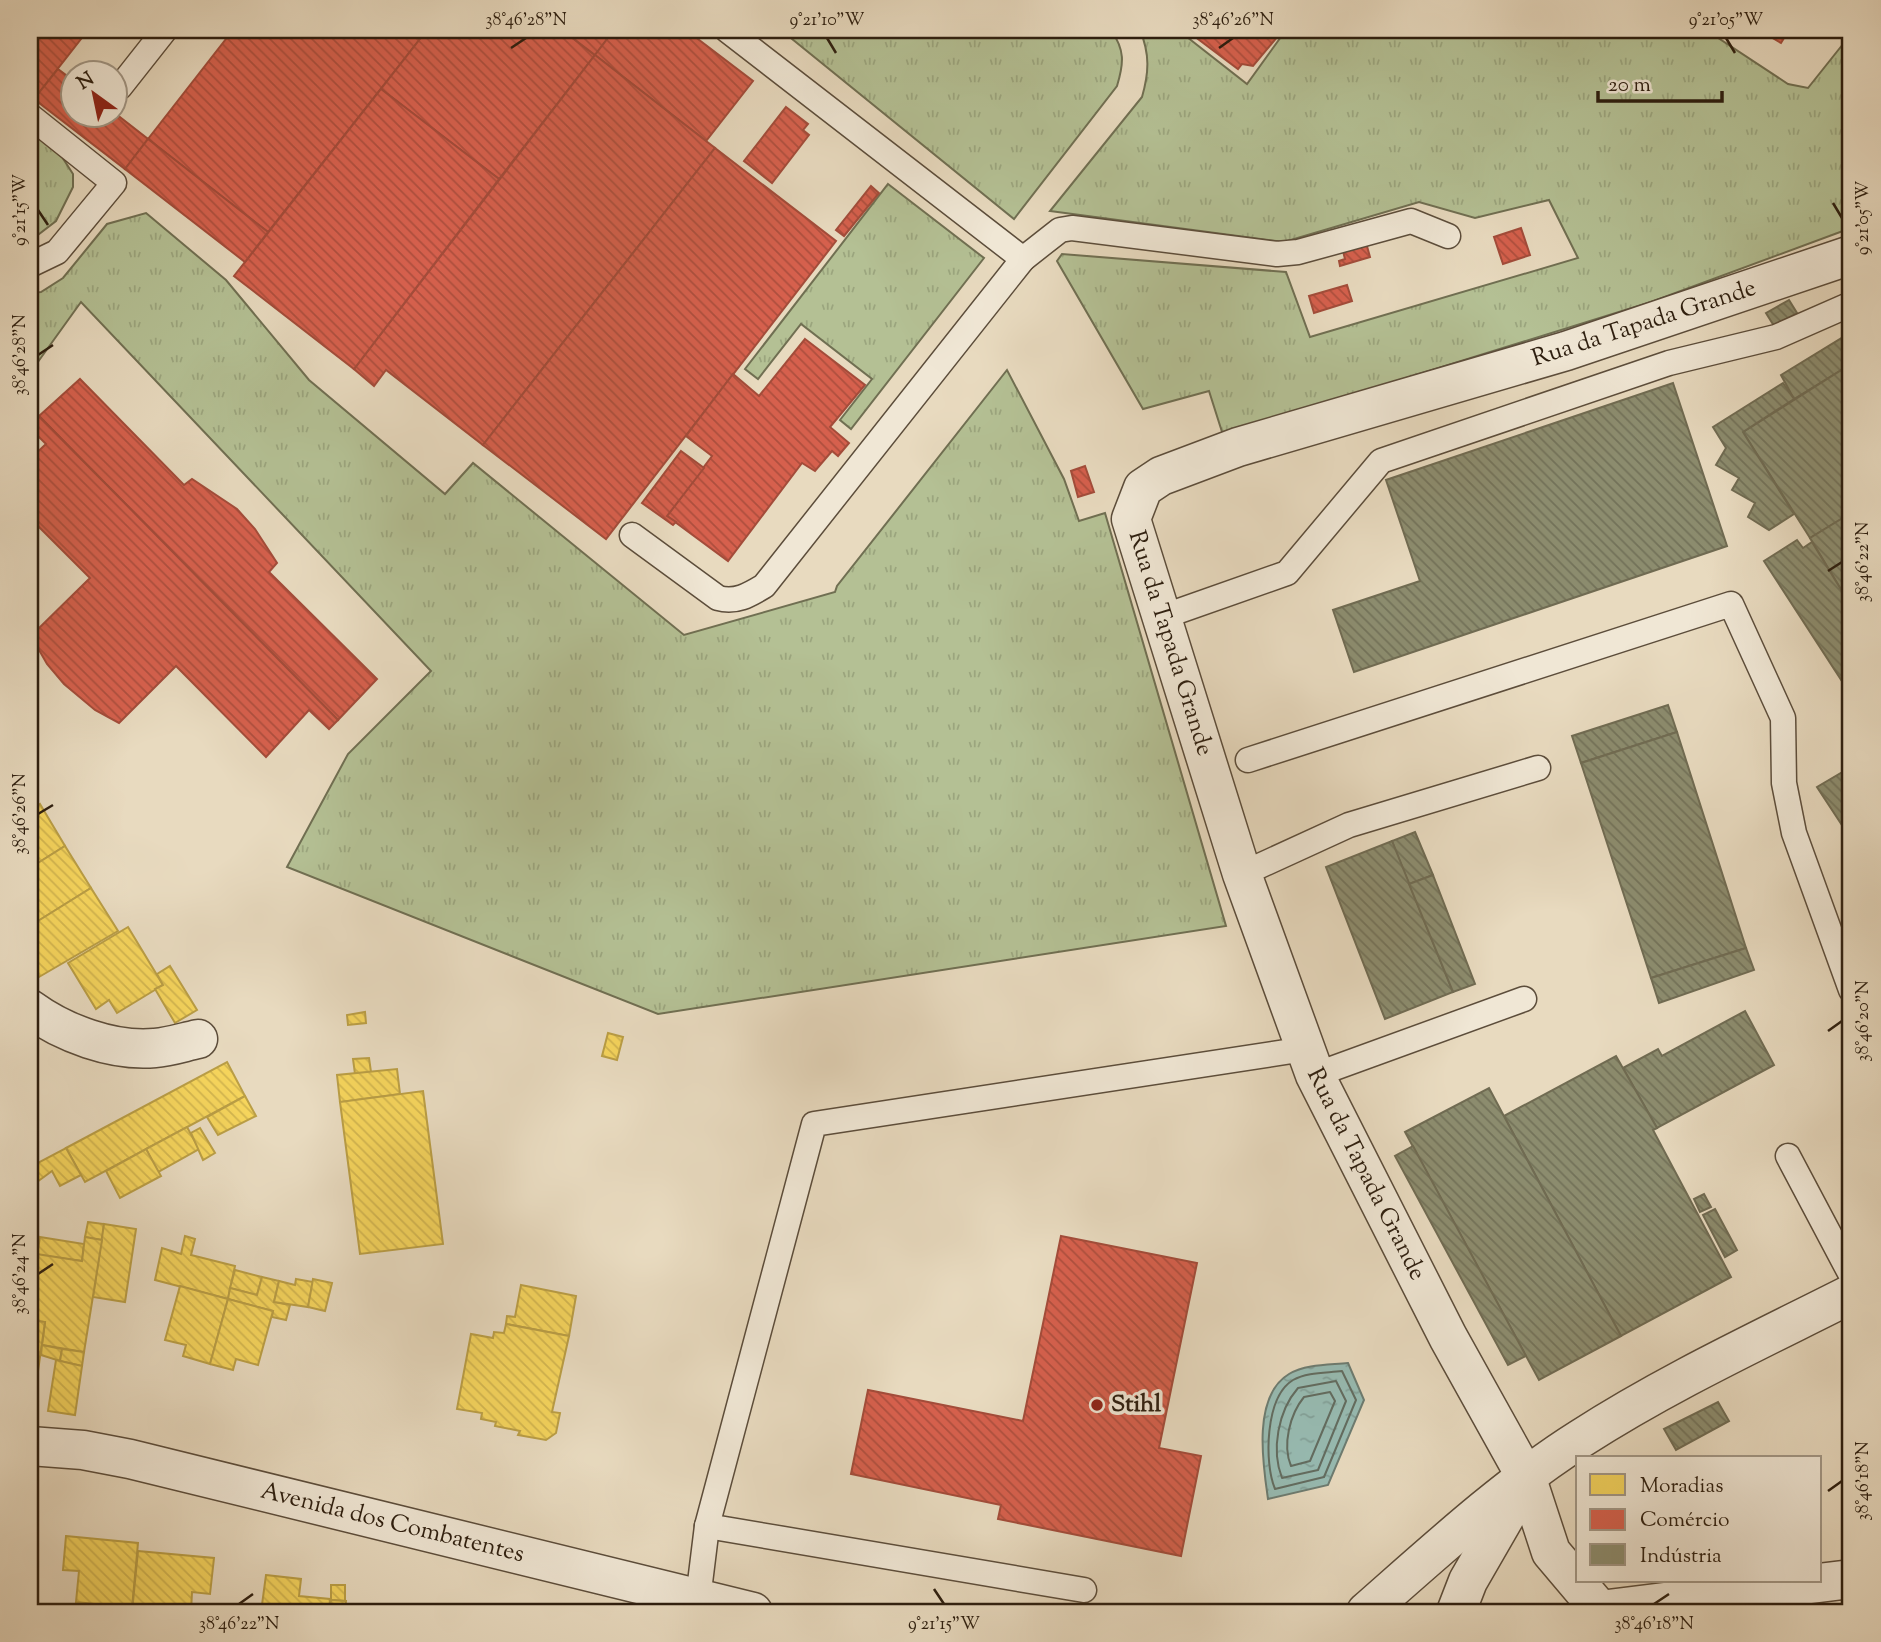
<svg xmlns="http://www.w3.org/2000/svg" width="1881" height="1642" font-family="'Sorts Mill Goudy',serif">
  <defs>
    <pattern id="grass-tufts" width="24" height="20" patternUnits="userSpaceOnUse" patternTransform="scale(1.75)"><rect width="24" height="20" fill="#b4c094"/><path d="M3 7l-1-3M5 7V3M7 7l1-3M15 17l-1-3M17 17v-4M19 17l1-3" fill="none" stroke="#9ba57e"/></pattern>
    <pattern id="water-ripples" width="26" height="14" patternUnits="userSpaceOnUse" patternTransform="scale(1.75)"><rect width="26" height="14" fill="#97bbb2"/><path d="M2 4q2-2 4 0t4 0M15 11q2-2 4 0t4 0" fill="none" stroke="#82a098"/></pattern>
    <pattern id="homes-back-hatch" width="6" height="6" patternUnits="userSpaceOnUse" patternTransform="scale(1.75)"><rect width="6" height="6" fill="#f6d55c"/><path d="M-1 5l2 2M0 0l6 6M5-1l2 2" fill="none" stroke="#d3b64f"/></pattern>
    <pattern id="shops-back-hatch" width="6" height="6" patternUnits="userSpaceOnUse" patternTransform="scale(1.75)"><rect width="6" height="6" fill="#d6604d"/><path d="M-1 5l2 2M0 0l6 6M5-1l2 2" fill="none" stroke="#ae4f3e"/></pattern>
    <pattern id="industry-back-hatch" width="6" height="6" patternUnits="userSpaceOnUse" patternTransform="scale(1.75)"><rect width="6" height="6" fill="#8c8c6e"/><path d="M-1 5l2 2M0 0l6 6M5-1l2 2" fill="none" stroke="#737259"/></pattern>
  </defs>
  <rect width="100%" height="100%" fill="#e8dabf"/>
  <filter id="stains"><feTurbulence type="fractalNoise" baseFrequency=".00286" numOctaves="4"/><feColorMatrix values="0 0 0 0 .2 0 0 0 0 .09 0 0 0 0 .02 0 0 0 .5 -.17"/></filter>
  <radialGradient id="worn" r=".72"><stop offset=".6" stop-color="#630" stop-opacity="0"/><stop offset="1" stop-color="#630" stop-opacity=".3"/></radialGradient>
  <g fill="url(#grass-tufts)" stroke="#706f52" stroke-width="2">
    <path d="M 781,30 L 1111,30 C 1125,50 1124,63 1117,86 L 1014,219 Z"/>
    <path d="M 1140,30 L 1178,30 L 1247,84 L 1286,30 L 1706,30 L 1788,84 L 1808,88 L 1851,34 L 1851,228 L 1651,302 L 1223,435 L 1209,391 L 1143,409 L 1057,261 L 1062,254 L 1286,272 L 1310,337 L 1578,258 L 1549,200 L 1475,218 L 1419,202 L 1284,242 L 1050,211 L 1142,97 C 1149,73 1150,54 1140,30 Z"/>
    <path d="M 30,128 L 62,157 L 73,174 L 73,187 L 56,221 L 30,241 Z"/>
    <path d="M 888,184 L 984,258 L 851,429 L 840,420 L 872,379 L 801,324 L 758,379 L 745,369 Z"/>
    <path d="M 146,213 L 226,280 L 309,380 L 445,494 L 473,463 L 684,635 L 835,592 L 837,586 L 1007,370 L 1064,479 L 1079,521 L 1105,513 L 1226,926 L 658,1014 L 287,867 L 348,754 L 431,671 L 81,302 L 30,373 L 30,293 L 41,292 L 63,278 L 107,224 Z"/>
  </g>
  <path fill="url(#water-ripples)" stroke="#6d7c71" stroke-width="2" d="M 1348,1363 L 1364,1400 L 1328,1485 L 1268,1499 C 1263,1465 1252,1396 1289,1374 C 1306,1364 1329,1365 1348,1363 Z"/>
  <g fill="url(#homes-back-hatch)" stroke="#ba9e45" stroke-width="2">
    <path d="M 40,804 L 65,846 L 30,868 L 30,811 Z"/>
    <path d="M 65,846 L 91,888 L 30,926 L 30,868 Z"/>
    <path d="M 91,888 L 118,931 L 39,977 L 30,961 L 30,926 Z"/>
    <path d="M 128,927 L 163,985 L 117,1013 L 109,1000 L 96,1009 L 68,963 Z"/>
    <path d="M 170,966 L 197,1010 L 175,1023 L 155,989 L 163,985 L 157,974 Z"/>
    <path d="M 365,1012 L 366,1023 L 348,1025 L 347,1015 Z"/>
    <path d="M 608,1033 L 623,1037 L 617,1060 L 602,1056 Z"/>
    <path d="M 369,1058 L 371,1072 L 355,1074 L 353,1059 Z"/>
    <path d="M 227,1062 L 245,1096 L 85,1182 L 66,1148 Z"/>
    <path d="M 397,1069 L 400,1094 L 340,1102 L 337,1075 Z"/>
    <path d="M 423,1091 L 443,1244 L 360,1254 L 340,1102 Z"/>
    <path d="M 245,1096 L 256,1116 L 218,1135 L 207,1117 Z"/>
    <path d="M 187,1127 L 199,1149 L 158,1172 L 146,1149 Z"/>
    <path d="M 200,1128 L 215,1153 L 203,1160 L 191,1133 Z"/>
    <path d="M 66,1148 L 81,1175 L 60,1186 L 52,1171 L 37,1182 L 30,1211 L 30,1167 Z"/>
    <path d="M 146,1149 L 161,1176 L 120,1198 L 106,1171 Z"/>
    <path d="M 88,1222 L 104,1224 L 102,1240 L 85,1237 Z"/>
    <path d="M 104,1224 L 136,1229 L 125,1302 L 93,1297 Z"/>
    <path d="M 185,1236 L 195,1239 L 191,1255 L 235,1266 L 228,1299 L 155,1280 L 162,1248 L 181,1254 Z"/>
    <path d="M 40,1237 L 84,1244 L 82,1261 L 37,1255 Z"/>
    <path d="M 85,1237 L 102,1240 L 84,1352 L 42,1345 L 45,1322 L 30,1320 L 30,1253 L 82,1261 Z"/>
    <path d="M 235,1270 L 262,1277 L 257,1295 L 230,1288 Z"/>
    <path d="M 262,1277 L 279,1281 L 274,1302 L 290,1305 L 286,1320 L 272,1317 L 273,1311 L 228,1299 L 230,1288 L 257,1295 Z"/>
    <path d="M 296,1279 L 313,1282 L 308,1307 L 274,1302 L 279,1281 L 295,1285 Z"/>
    <path d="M 313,1279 L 332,1283 L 325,1311 L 308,1307 Z"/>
    <path d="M 521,1285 L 576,1296 L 569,1336 L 506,1324 L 507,1316 L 515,1317 Z"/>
    <path d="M 180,1286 L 228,1299 L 210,1364 L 183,1356 L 186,1345 L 165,1340 Z"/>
    <path d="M 228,1299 L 273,1311 L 258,1365 L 236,1359 L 233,1370 L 210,1364 Z"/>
    <path d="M 30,1320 L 45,1322 L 37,1378 L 30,1377 Z"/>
    <path d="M 506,1324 L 569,1336 L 552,1412 L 560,1413 L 556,1433 L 546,1440 L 518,1435 L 520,1431 L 495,1426 L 496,1422 L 481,1419 L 482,1413 L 457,1409 L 471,1334 L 493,1338 L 494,1332 L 504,1333 Z"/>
    <path d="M 42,1345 L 62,1349 L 60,1361 L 41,1355 Z"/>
    <path d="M 62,1349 L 84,1352 L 82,1366 L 60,1361 Z"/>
    <path d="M 56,1360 L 82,1366 L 75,1415 L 48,1411 Z"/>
    <path d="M 30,1377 L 37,1378 L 32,1415 L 30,1415 Z"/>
    <path d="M 66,1536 L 138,1543 L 132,1608 L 76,1602 L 79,1571 L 63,1570 Z"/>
    <path d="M 138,1551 L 214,1558 L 210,1594 L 192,1592 L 191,1612 L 132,1612 Z"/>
    <path d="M 266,1575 L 301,1579 L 299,1596 L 330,1599 L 329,1612 L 261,1612 Z"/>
    <path d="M 331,1585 L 345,1585 L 345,1601 L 331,1600 Z"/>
    <path d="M 331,1600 L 346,1601 L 345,1612 L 329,1612 Z"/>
  </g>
  <g fill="url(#shops-back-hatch)" stroke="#a34c3a" stroke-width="2">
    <path d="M 30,30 L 88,30 L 34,99 L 30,96 Z"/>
    <path d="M 233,30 L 427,30 L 268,232 L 148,139 Z"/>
    <path d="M 427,30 L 562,30 L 595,55 L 499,179 L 381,89 Z"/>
    <path d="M 562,30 L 614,30 L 595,55 Z"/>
    <path d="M 614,30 L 686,30 L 753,81 L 706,141 L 595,55 Z"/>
    <path d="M 1186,30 L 1283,30 L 1253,66 L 1242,64 L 1238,69 Z"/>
    <path d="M 1759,30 L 1789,30 L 1781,43 Z"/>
    <path d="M 595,55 L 715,148 L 483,445 L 386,370 L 374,386 L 354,369 Z"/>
    <path d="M 58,69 L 74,81 L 74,116 L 116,114 L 148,139 L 125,169 L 34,99 Z"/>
    <path d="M 381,89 L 499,179 L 354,369 L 234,276 Z"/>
    <path d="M 786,107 L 808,124 L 803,130 L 809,135 L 772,183 L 744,161 Z"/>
    <path d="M 148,139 L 268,232 L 245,262 L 125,169 Z"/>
    <path d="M 715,148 L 836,241 L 606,539 L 483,445 Z"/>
    <path d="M 871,186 L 879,193 L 844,236 L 836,230 Z"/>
    <path d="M 1521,228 L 1530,255 L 1503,264 L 1494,237 Z"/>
    <path d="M 1365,239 L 1370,257 L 1340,266 L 1339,261 L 1345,259 L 1342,247 Z"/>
    <path d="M 1347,285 L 1352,301 L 1314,313 L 1309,296 Z"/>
    <path d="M 805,339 L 865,385 L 830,427 L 849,443 L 838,456 L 832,451 L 815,471 L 802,463 L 728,561 L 667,516 L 712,456 L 686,436 L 733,374 L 759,396 Z"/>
    <path d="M 80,379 L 184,485 L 192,479 L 237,509 L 255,529 L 277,563 L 269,572 L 377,679 L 338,720 L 39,416 Z"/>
    <path d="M 39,416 L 338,720 L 329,729 L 309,710 L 266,757 L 176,666 L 119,723 L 95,710 L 64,684 L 47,664 L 31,636 L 90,578 L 30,518 L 30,459 L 46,444 L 30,428 Z"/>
    <path d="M 681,451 L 704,468 L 667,516 L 676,522 L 673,525 L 642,503 Z"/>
    <path d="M 1085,466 L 1094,492 L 1078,497 L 1071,471 Z"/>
    <path d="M 1061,1236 L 1197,1263 L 1159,1448 L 1201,1456 L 1181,1556 L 998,1519 L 1001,1505 L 851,1474 L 868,1390 L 1023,1421 Z"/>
  </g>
  <g fill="url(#industry-back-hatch)" stroke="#706b52" stroke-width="2">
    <path d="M 1789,300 L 1797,313 L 1774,326 L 1766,313 Z"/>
    <path d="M 1845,336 L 1851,346 L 1851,364 L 1794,399 L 1781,375 Z"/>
    <path d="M 1851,364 L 1851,513 L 1810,538 L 1743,432 Z"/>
    <path d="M 1673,383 L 1727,546 L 1354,672 L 1333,610 L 1420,581 L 1386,480 Z"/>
    <path d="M 1783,383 L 1794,399 L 1743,432 L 1794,514 L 1769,530 L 1748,517 L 1755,503 L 1732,490 L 1739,478 L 1716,465 L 1726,448 L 1713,427 Z"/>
    <path d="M 1851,513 L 1851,606 L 1810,538 Z"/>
    <path d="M 1797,540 L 1803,548 L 1812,542 L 1851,606 L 1851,695 L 1764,561 Z"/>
    <path d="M 1668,705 L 1677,732 L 1581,763 L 1572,736 Z"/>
    <path d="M 1677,732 L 1746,948 L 1651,978 L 1581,763 Z"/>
    <path d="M 1851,767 L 1851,839 L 1817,787 Z"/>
    <path d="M 1415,832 L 1433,875 L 1409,884 L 1392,841 Z"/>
    <path d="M 1392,841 L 1453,992 L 1385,1019 L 1326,867 Z"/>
    <path d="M 1433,875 L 1475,984 L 1453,992 L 1409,884 Z"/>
    <path d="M 1746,948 L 1754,970 L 1659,1003 L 1651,978 Z"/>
    <path d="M 1745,1011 L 1774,1065 L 1657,1128 L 1623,1068 L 1658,1049 L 1662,1056 Z"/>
    <path d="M 1616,1056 L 1657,1128 L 1653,1130 L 1731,1277 L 1621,1336 L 1504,1116 Z"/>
    <path d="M 1489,1088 L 1621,1336 L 1539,1380 L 1405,1132 Z"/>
    <path d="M 1413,1146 L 1526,1356 L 1508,1365 L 1395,1156 Z"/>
    <path d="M 1704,1194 L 1711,1207 L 1700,1212 L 1694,1199 Z"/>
    <path d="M 1715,1209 L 1737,1250 L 1725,1257 L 1703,1215 Z"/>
    <path d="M 1718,1402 L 1729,1421 L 1676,1450 L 1664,1429 Z"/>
  </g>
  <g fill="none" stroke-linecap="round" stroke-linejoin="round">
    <g stroke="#626c60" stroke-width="2">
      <path d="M 1342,1371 L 1356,1400 L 1324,1477 L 1275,1489 C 1264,1463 1265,1397 1293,1380 C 1307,1372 1326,1373 1342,1371 Z"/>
      <path d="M 1336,1381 L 1346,1401 L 1318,1470 L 1282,1478 C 1271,1450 1278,1411 1298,1388 Z"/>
      <path d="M 1330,1392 L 1335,1401 L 1310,1461 L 1291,1466 C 1282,1445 1290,1414 1304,1397 Z"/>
    </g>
    <defs>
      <g id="service">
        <path d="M 120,87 L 165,30"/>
        <path d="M 30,116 L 114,183 L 57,252 L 30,265"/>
        <path d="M 1023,259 L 1060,230 L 1072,228 L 1277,254 L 1298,252 L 1411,221 L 1448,236"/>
        <path d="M 632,535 L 718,598 C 736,603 749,595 764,586 L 1023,259 L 727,30"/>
        <path d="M 1162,617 L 1287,573 L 1381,461 L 1669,363 L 1776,337 L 1851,304"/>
        <path d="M 1248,760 L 1731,604 L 1783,718 L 1784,783 L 1794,833 L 1851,990"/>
        <path d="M 1242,874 L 1349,825 L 1538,768"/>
        <path d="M 1315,1075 L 1524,999"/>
        <path d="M 1788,1156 L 1851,1275"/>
        <path d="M 707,1526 L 1084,1590"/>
        <path d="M 698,1599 L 707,1526 L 814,1124 L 1305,1049"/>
      </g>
      <g id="minor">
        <path id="s1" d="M 1851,255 L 1566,351 L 1238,447 L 1161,476 L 1143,488 L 1131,519 L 1242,874 L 1315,1075 L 1448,1337 L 1527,1479 L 1551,1552 L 1600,1610 L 1851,1579"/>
        <path d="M 30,1009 C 63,1033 113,1052 155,1048 C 169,1047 184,1042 198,1039"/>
      </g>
      <g id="tertiary">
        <path id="s2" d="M 30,1446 L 83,1450 L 130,1459 L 753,1612"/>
        <path d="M 1366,1612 C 1432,1554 1507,1485 1580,1439 C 1667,1383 1760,1340 1851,1294"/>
        <path d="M 1456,1612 L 1468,1581 L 1517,1496"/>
      </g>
    </defs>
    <use href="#service" stroke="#5c4d3b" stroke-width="27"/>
    <use href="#minor" stroke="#5c4d3b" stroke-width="41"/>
    <use href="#tertiary" stroke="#5c4d3b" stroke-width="41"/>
    <use href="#service" stroke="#f0e7d5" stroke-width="24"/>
    <use href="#minor" stroke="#f0e7d5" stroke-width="38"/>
    <use href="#tertiary" stroke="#f0e7d5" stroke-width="38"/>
  </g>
  <path fill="none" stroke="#2d1e0f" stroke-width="2.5" d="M 827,38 L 836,53M 1726,38 L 1735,53M 511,48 L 526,38M 1219,48 L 1233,38M 1833,203 L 1842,218M 38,210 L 48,225M 38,355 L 53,345M 1828,571 L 1842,562M 38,814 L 53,805M 1828,1031 L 1842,1021M 38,1274 L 53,1264M 1828,1491 L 1842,1481M 934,1589 L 944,1604M 239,1604 L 253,1594M 1654,1604 L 1669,1594"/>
  <circle fill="#8f2418" stroke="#f0e7d5" stroke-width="2.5" cx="1097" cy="1405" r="7"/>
  <g text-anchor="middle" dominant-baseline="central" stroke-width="7" stroke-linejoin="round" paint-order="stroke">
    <g font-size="24" fill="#2d1e0f" stroke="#f0e7d5">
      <text transform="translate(1644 324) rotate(-18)">Rua da Tapada Grande</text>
      <text stroke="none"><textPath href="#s1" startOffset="910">Rua da Tapada Grande</textPath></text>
      <text stroke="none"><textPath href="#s1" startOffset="1477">Rua da Tapada Grande</textPath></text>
      <text stroke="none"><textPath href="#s2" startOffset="371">Avenida dos Combatentes</textPath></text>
    </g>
    <g font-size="24" font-weight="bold" fill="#2d1e0f" stroke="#f0e7d5" text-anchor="start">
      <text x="1111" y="1405">Stihl</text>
    </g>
  </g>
  <rect width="1881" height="1642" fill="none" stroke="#e8dabf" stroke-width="77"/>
  <rect x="1576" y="1456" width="245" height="126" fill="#f0e7d5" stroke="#a29786" stroke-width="2"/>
  <rect x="1590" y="1474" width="35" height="21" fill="#f6d55c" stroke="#a29786" stroke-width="2"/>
  <text x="1640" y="1492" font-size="21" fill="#2d1e0f">Moradias</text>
  <rect x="1590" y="1509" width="35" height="21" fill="#d6604d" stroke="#a29786" stroke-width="2"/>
  <text x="1640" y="1526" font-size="21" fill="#2d1e0f">Comércio</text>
  <rect x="1590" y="1544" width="35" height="21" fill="#8c8c6e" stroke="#a29786" stroke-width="2"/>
  <text x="1640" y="1562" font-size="21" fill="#2d1e0f">Indústria</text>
  <g transform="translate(94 94) rotate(327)"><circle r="33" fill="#f0e7d5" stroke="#a29786" stroke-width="2"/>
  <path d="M0-5L12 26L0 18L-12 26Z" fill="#8f2418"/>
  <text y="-10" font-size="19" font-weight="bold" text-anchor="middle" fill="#2d1e0f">N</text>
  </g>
  <path d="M1598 91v10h124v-10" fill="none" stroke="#2d1e0f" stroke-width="3.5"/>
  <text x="1608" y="91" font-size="21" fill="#2d1e0f" stroke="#f0e7d5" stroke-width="5" paint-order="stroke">20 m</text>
  <rect x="38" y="38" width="1804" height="1566" fill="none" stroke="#2d1e0f" stroke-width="2.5"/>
  <g font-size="18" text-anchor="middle" fill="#2d1e0f">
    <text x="526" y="25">38°46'28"N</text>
    <text x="827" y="25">9°21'10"W</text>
    <text x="1233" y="25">38°46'26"N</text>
    <text x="1726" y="25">9°21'05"W</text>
    <text transform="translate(19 210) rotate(-90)" y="6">9°21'15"W</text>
    <text transform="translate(1862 218) rotate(-90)" y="6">9°21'05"W</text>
    <text transform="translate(19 355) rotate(-90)" y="6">38°46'28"N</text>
    <text transform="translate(1862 562) rotate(-90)" y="6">38°46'22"N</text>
    <text transform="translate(19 814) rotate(-90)" y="6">38°46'26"N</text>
    <text transform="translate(1862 1021) rotate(-90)" y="6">38°46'20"N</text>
    <text transform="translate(19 1274) rotate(-90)" y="6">38°46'24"N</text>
    <text transform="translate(1862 1481) rotate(-90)" y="6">38°46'18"N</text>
    <text x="239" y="1629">38°46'22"N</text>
    <text x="944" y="1629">9°21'15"W</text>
    <text x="1654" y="1629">38°46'18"N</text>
  </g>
  <rect width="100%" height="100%" filter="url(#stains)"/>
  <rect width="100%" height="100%" fill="url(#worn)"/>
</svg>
